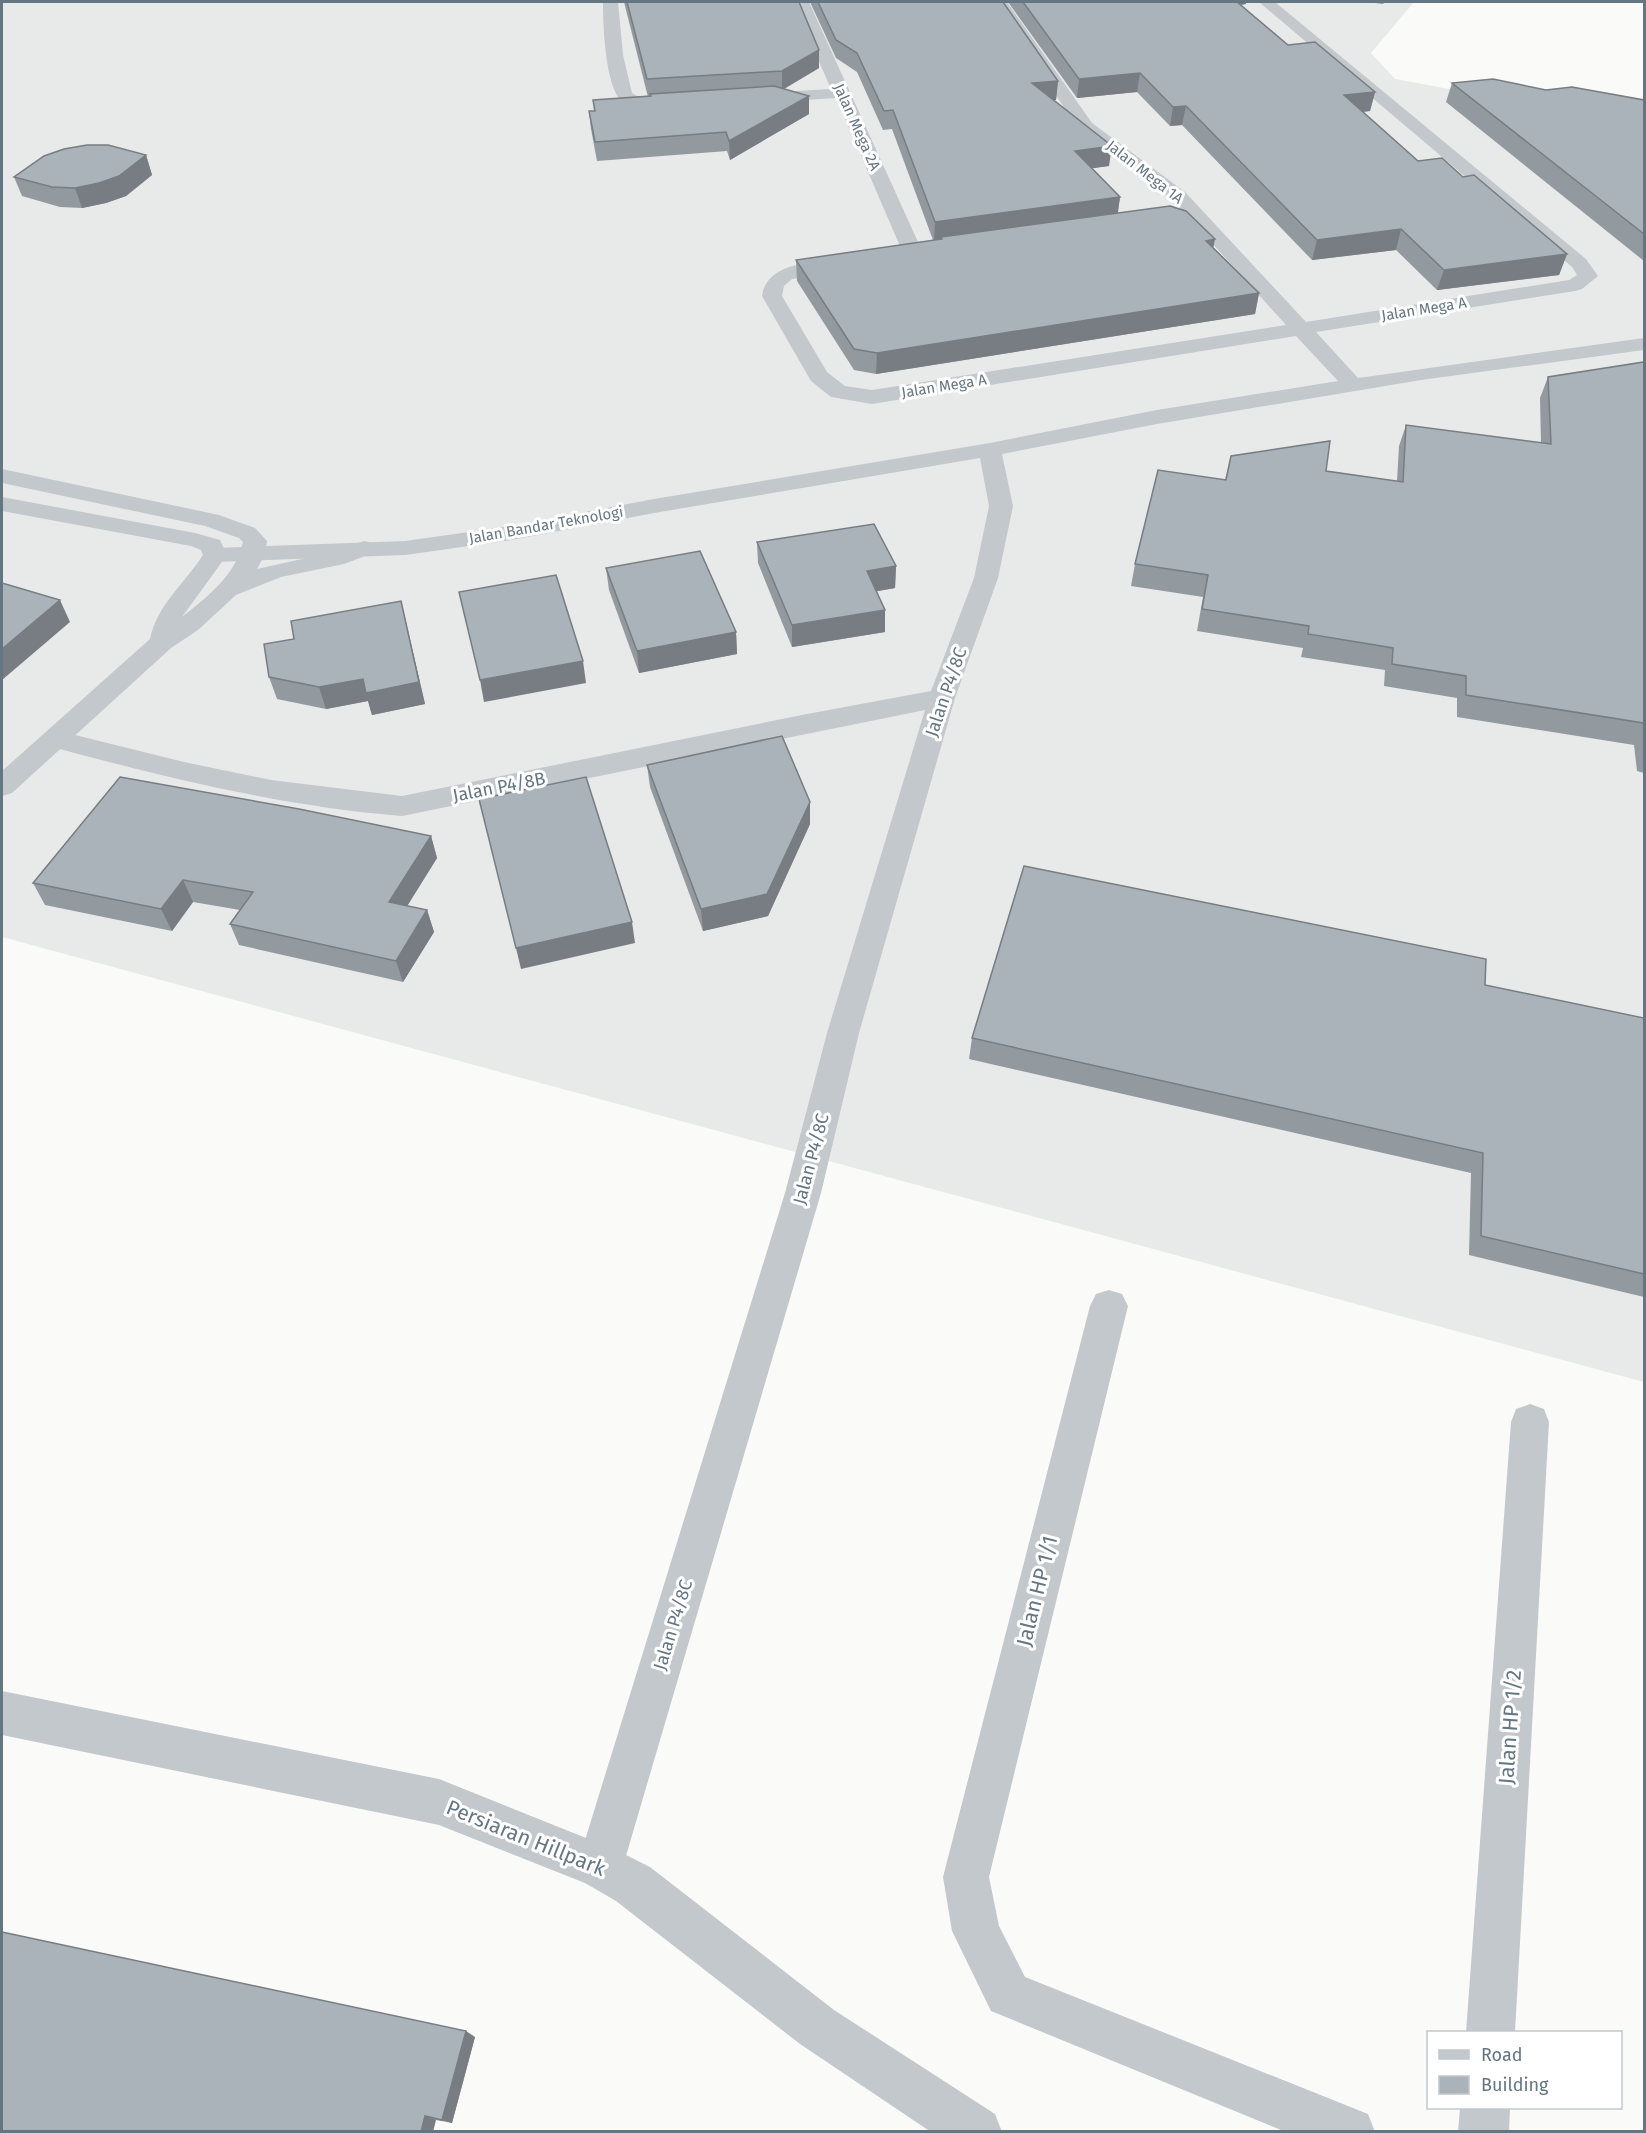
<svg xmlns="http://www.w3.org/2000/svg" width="1646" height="2133" font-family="'Fira Sans',sans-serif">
  <rect width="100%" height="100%" fill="#fafaf8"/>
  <path fill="#e8e9e9" d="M 2,2 L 1414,2 L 1371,53 L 1395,79 L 1644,125 L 1644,1382 L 2,937 Z"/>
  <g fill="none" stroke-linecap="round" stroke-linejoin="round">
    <g fill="#c3c8cc" fill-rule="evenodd">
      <path d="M 603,2 L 618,2 L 623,55 L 632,93 L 644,100 L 677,100 L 679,104 L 677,108 C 662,111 634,114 622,102 C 605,86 603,25 603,2 Z"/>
      <path d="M 793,2 L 809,2 L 923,253 L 920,257 L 906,257 L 903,253 L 836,98 L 761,103 L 753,98 L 761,93 L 831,89 Z"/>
      <path d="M 993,2 L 1007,2 L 1092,123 L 1185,192 L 1306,322 L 1569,280 L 1577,275 L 1572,267 L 1259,2 L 1275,2 L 1586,259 L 1598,276 L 1582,289 L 1575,291 L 1316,332 L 1358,378 L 1644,338 L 1644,350 L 1421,380 L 1157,424 L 1002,454 L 1013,506 L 998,578 L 955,698 L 859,1033 L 821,1193 L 623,1866 L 616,1882 L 600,1889 L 584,1882 L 577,1866 L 785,1193 L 827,1033 L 925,710 L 402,816 C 280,806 163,777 45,745 L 41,739 L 45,733 L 55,730 L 184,762 L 271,780 L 402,796 L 807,714 L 931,691 L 974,578 L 989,506 L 980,458 L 654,513 L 511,540 L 405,555 L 215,562 L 206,560 L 203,555 L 206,550 L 215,548 L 405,541 L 511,526 L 654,499 L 990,443 L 1157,410 L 1338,381 L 1296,336 L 872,404 L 831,397 L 811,381 L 762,296 C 768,261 811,264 840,259 L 847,261 L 850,265 L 847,269 L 792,279 L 784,286 L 782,296 L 827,372 L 845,386 L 872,390 L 1286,325 L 1173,200 L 1080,131 Z"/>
      <path d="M 1109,1290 L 1122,1294 L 1128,1306 L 989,1877 L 999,1926 L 1025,1977 L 1368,2114 L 1375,2132 L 1286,2132 L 991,2011 L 952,1931 L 943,1877 L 1090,1306 L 1096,1294 Z"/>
      <path d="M 1530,1404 L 1544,1409 L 1549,1422 L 1515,2032 L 1466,2032 L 1511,1422 L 1516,1409 Z"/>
      <path d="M 1460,2108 L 1510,2108 L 1509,2132 L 1458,2132 Z"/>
    </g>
    <g fill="#c3c8cc" fill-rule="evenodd">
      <path d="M 2,469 L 219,515 L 255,528 L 267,541 L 265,554 L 257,569 L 329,553 L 364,541 L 373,543 L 376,548 L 373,553 L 344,564 L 281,577 L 236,595 L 198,630 L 171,648 L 12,793 L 2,796 L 2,771 L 150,639 C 157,605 185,583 203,555 L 201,550 L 191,546 L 2,511 L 2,497 L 195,533 L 220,540 L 227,555 L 182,617 C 207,597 236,575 243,542 L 239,538 L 205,526 L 2,483 Z"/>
      <path d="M 2,1691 L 439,1779 L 616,1850 L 650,1867 L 834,2010 L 995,2114 L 1002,2132 L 931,2132 L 800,2044 L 616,1901 L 585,1883 L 439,1825 L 2,1735 Z"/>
    </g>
  </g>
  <g fill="#929a9f">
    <path d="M 2,2 L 30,2 L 2,3 Z"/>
    <path d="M 624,2 L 799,2 L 819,68 L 784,89 L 809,96 L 809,114 L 730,160 L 727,151 L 597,161 L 591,129 L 589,111 L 594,111 L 593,100 L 648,97 Z"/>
    <path d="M 810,2 L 1003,2 L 1058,81 L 1056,100 L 1053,100 L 1109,166 L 1092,168 L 1120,197 L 1118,213 L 1213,247 L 1259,293 L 1255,314 L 876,374 L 854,370 L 797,281 L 796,260 L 933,240 L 892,129 L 883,130 L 857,72 L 836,58 Z"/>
    <path d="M 1008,2 L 1246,2 L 1246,4 L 1241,5 L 1288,45 L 1375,92 L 1370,111 L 1363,112 L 1418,161 L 1463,177 L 1567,254 L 1559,275 L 1437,290 L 1396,250 L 1312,260 L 1182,125 L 1170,126 L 1137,92 L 1077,98 Z"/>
    <path d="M 1367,2 L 1385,2 L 1383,4 Z"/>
    <path d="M 1452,83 L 1546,90 L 1644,100 L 1644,261 L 1446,102 Z"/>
    <path d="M 146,155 L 152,175 L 126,196 L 106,203 L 82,208 L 60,207 L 22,196 L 14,177 Z"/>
    <path d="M 1644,362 L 1644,773 L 1637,771 L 1634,745 L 1457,717 L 1457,698 L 1384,686 L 1385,670 L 1301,657 L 1303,648 L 1197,631 L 1203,597 L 1131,586 L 1135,564 L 1225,480 L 1231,456 L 1326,471 L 1397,481 L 1399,446 L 1406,425 L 1541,443 L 1540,398 L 1548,377 Z"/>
    <path d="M 757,542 L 896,566 L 895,588 L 877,591 L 885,632 L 792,647 L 758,563 Z"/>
    <path d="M 606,568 L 736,632 L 737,654 L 639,673 L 609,590 Z"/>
    <path d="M 401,601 L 425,704 L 372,715 L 368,701 L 326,709 L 277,699 L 269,677 L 294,639 Z"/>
    <path d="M 647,765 L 810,824 L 768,916 L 703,931 L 650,787 Z"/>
    <path d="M 431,836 L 437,858 L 407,906 L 427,910 L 434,932 L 403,982 L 239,945 L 230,924 L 240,910 L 193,902 L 172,931 L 45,905 L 33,883 Z"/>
    <path d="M 1485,985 L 1644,1018 L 1644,1297 L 1469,1255 L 1471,1173 L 969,1059 L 972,1038 Z"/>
    <path d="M 475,2037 L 452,2123 L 436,2120 L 2,2132 Z"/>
  </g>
  <g fill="#777d82">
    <path d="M 1220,2 L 1246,2 L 1246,4 L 1219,7 Z"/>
    <path d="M 819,50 L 819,68 L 782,90 L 782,71 Z"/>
    <path d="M 1140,73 L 1137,92 L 1077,98 L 1079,79 Z"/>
    <path d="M 1058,81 L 1056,100 L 1030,102 L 1032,83 Z"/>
    <path d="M 1375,92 L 1370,111 L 1339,114 L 1344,95 Z"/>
    <path d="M 809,96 L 809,114 L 730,160 L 729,141 Z"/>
    <path d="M 1186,106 L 1182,125 L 1170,126 L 1173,107 Z"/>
    <path d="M 1112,146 L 1109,166 L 1073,171 L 1075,151 Z"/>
    <path d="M 146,155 L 152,175 L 126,196 L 106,203 L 82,208 L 75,188 Z"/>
    <path d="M 1120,197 L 1117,217 L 941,237 L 941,241 L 934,242 L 935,222 Z"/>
    <path d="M 1401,229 L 1396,250 L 1312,260 L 1317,240 Z"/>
    <path d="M 1215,239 L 1211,260 L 1206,241 Z"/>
    <path d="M 1567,254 L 1559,275 L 1437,290 L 1444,270 Z"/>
    <path d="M 1259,293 L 1255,314 L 876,374 L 877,353 Z"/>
    <path d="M 896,566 L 895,588 L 867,593 L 867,571 Z"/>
    <path d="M 60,600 L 70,622 L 2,680 L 2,649 Z"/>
    <path d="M 401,601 L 425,704 L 372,715 L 368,701 L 326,709 L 319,687 L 363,679 Z"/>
    <path d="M 885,610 L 885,632 L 792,647 L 792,625 Z"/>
    <path d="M 736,632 L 737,654 L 639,673 L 637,651 Z"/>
    <path d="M 583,661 L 586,683 L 484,702 L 480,680 Z"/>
    <path d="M 810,802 L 810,824 L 768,916 L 703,931 L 701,909 Z"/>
    <path d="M 431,836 L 437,858 L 396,924 L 389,902 Z"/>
    <path d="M 183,880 L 193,902 L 172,931 L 161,909 Z"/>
    <path d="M 427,910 L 434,932 L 403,982 L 396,961 Z"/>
    <path d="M 632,922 L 635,943 L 521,969 L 516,948 Z"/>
    <path d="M 466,2031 L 475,2037 L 452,2123 L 442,2120 Z"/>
    <path d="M 425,2116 L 436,2120 L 433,2132 L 421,2132 Z"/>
  </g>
  <g fill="#aab3b9" stroke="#777d82" stroke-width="1.5">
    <path d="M 627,2 L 799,2 L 819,50 L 782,71 L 647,79 Z"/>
    <path d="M 818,2 L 1003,2 L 1058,81 L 1032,83 L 1112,146 L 1075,151 L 1120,197 L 935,222 L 893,110 L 884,111 L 857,53 L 836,40 Z"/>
    <path d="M 1023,2 L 1237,2 L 1288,45 L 1315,42 L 1375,92 L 1344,95 L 1418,161 L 1442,158 L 1463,177 L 1474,175 L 1567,254 L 1444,270 L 1401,229 L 1317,240 L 1186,106 L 1173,107 L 1140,73 L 1079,79 Z"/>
    <path d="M 1493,79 L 1546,90 L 1572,87 L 1644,100 L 1644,234 L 1452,83 Z"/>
    <path d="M 774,86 L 809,96 L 729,141 L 726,132 L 595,142 L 589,111 L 595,111 L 593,100 L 651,96 L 650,94 Z"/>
    <path d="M 87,145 L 108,145 L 146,155 L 119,176 L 99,183 L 75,188 L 52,187 L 14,177 L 44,156 L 64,149 Z"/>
    <path d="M 1170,206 L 1186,211 L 1215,239 L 1206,241 L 1259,293 L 877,353 L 854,349 L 796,260 L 942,239 L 941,237 Z"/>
    <path d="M 1644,362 L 1644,723 L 1466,695 L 1466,676 L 1392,664 L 1393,648 L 1308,634 L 1309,626 L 1202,609 L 1208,575 L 1135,564 L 1158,470 L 1226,480 L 1231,456 L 1330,441 L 1326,471 L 1403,482 L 1406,425 L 1551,444 L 1548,377 Z"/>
    <path d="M 874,524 L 896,566 L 867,571 L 885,610 L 792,625 L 757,542 Z"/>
    <path d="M 700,551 L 736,632 L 637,651 L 606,568 Z"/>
    <path d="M 556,575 L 583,661 L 480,680 L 459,592 Z"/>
    <path d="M 2,583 L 60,600 L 2,649 Z"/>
    <path d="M 401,601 L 419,682 L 366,693 L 363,679 L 319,687 L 269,677 L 264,644 L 294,639 L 291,621 Z"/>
    <path d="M 782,736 L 810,802 L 767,894 L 701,909 L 647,765 Z"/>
    <path d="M 120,777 L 299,809 L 431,836 L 389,902 L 427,910 L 396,961 L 230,924 L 253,892 L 183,880 L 161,909 L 33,883 Z"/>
    <path d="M 586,777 L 632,922 L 516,948 L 479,799 Z"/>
    <path d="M 1024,866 L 1486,959 L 1485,985 L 1644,1018 L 1644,1274 L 1481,1236 L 1483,1153 L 972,1038 Z"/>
    <path d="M 2,1932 L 466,2031 L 442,2120 L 425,2116 L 421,2132 L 2,2132 Z"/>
  </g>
  <g text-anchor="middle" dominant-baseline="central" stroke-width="6" stroke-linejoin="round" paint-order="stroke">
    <g font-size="15" fill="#657683" stroke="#fff">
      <text transform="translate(857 127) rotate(66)">Jalan Mega 2A</text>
      <text transform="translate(1145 172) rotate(38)">Jalan Mega 1A</text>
      <text transform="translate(1424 309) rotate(-9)">Jalan Mega A</text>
      <text transform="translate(944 386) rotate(-9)">Jalan Mega A</text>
      <text transform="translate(546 525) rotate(-10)">Jalan Bandar Teknologi</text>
    </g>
    <g font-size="18" fill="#657683" stroke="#fff">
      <text transform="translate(946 692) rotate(-71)">Jalan P4/8C</text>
      <text transform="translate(499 787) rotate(-11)">Jalan P4/8B</text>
      <text transform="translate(811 1159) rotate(-75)">Jalan P4/8C</text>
      <text transform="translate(673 1625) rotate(-73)">Jalan P4/8C</text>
    </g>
    <g font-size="21" fill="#657683" stroke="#fff">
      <text transform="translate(1037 1591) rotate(-76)">Jalan HP 1/1</text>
      <text transform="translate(1510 1727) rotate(-86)">Jalan HP 1/2</text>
      <text transform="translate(526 1838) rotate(22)">Persiaran Hillpark</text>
    </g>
  </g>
  <rect width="1646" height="2133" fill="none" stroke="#657683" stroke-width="6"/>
  <rect x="1427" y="2031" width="195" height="78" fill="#ffffff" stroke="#c1c8cd" stroke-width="1.5"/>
  <rect x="1439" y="2050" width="30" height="9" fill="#c3c8cc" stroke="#c1c8cd" stroke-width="1.5"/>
  <text x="1481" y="2061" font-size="18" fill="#657683">Road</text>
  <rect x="1439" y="2076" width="30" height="18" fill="#aab3b9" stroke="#c1c8cd" stroke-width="1.5"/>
  <text x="1481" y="2091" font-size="18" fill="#657683">Building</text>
</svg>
